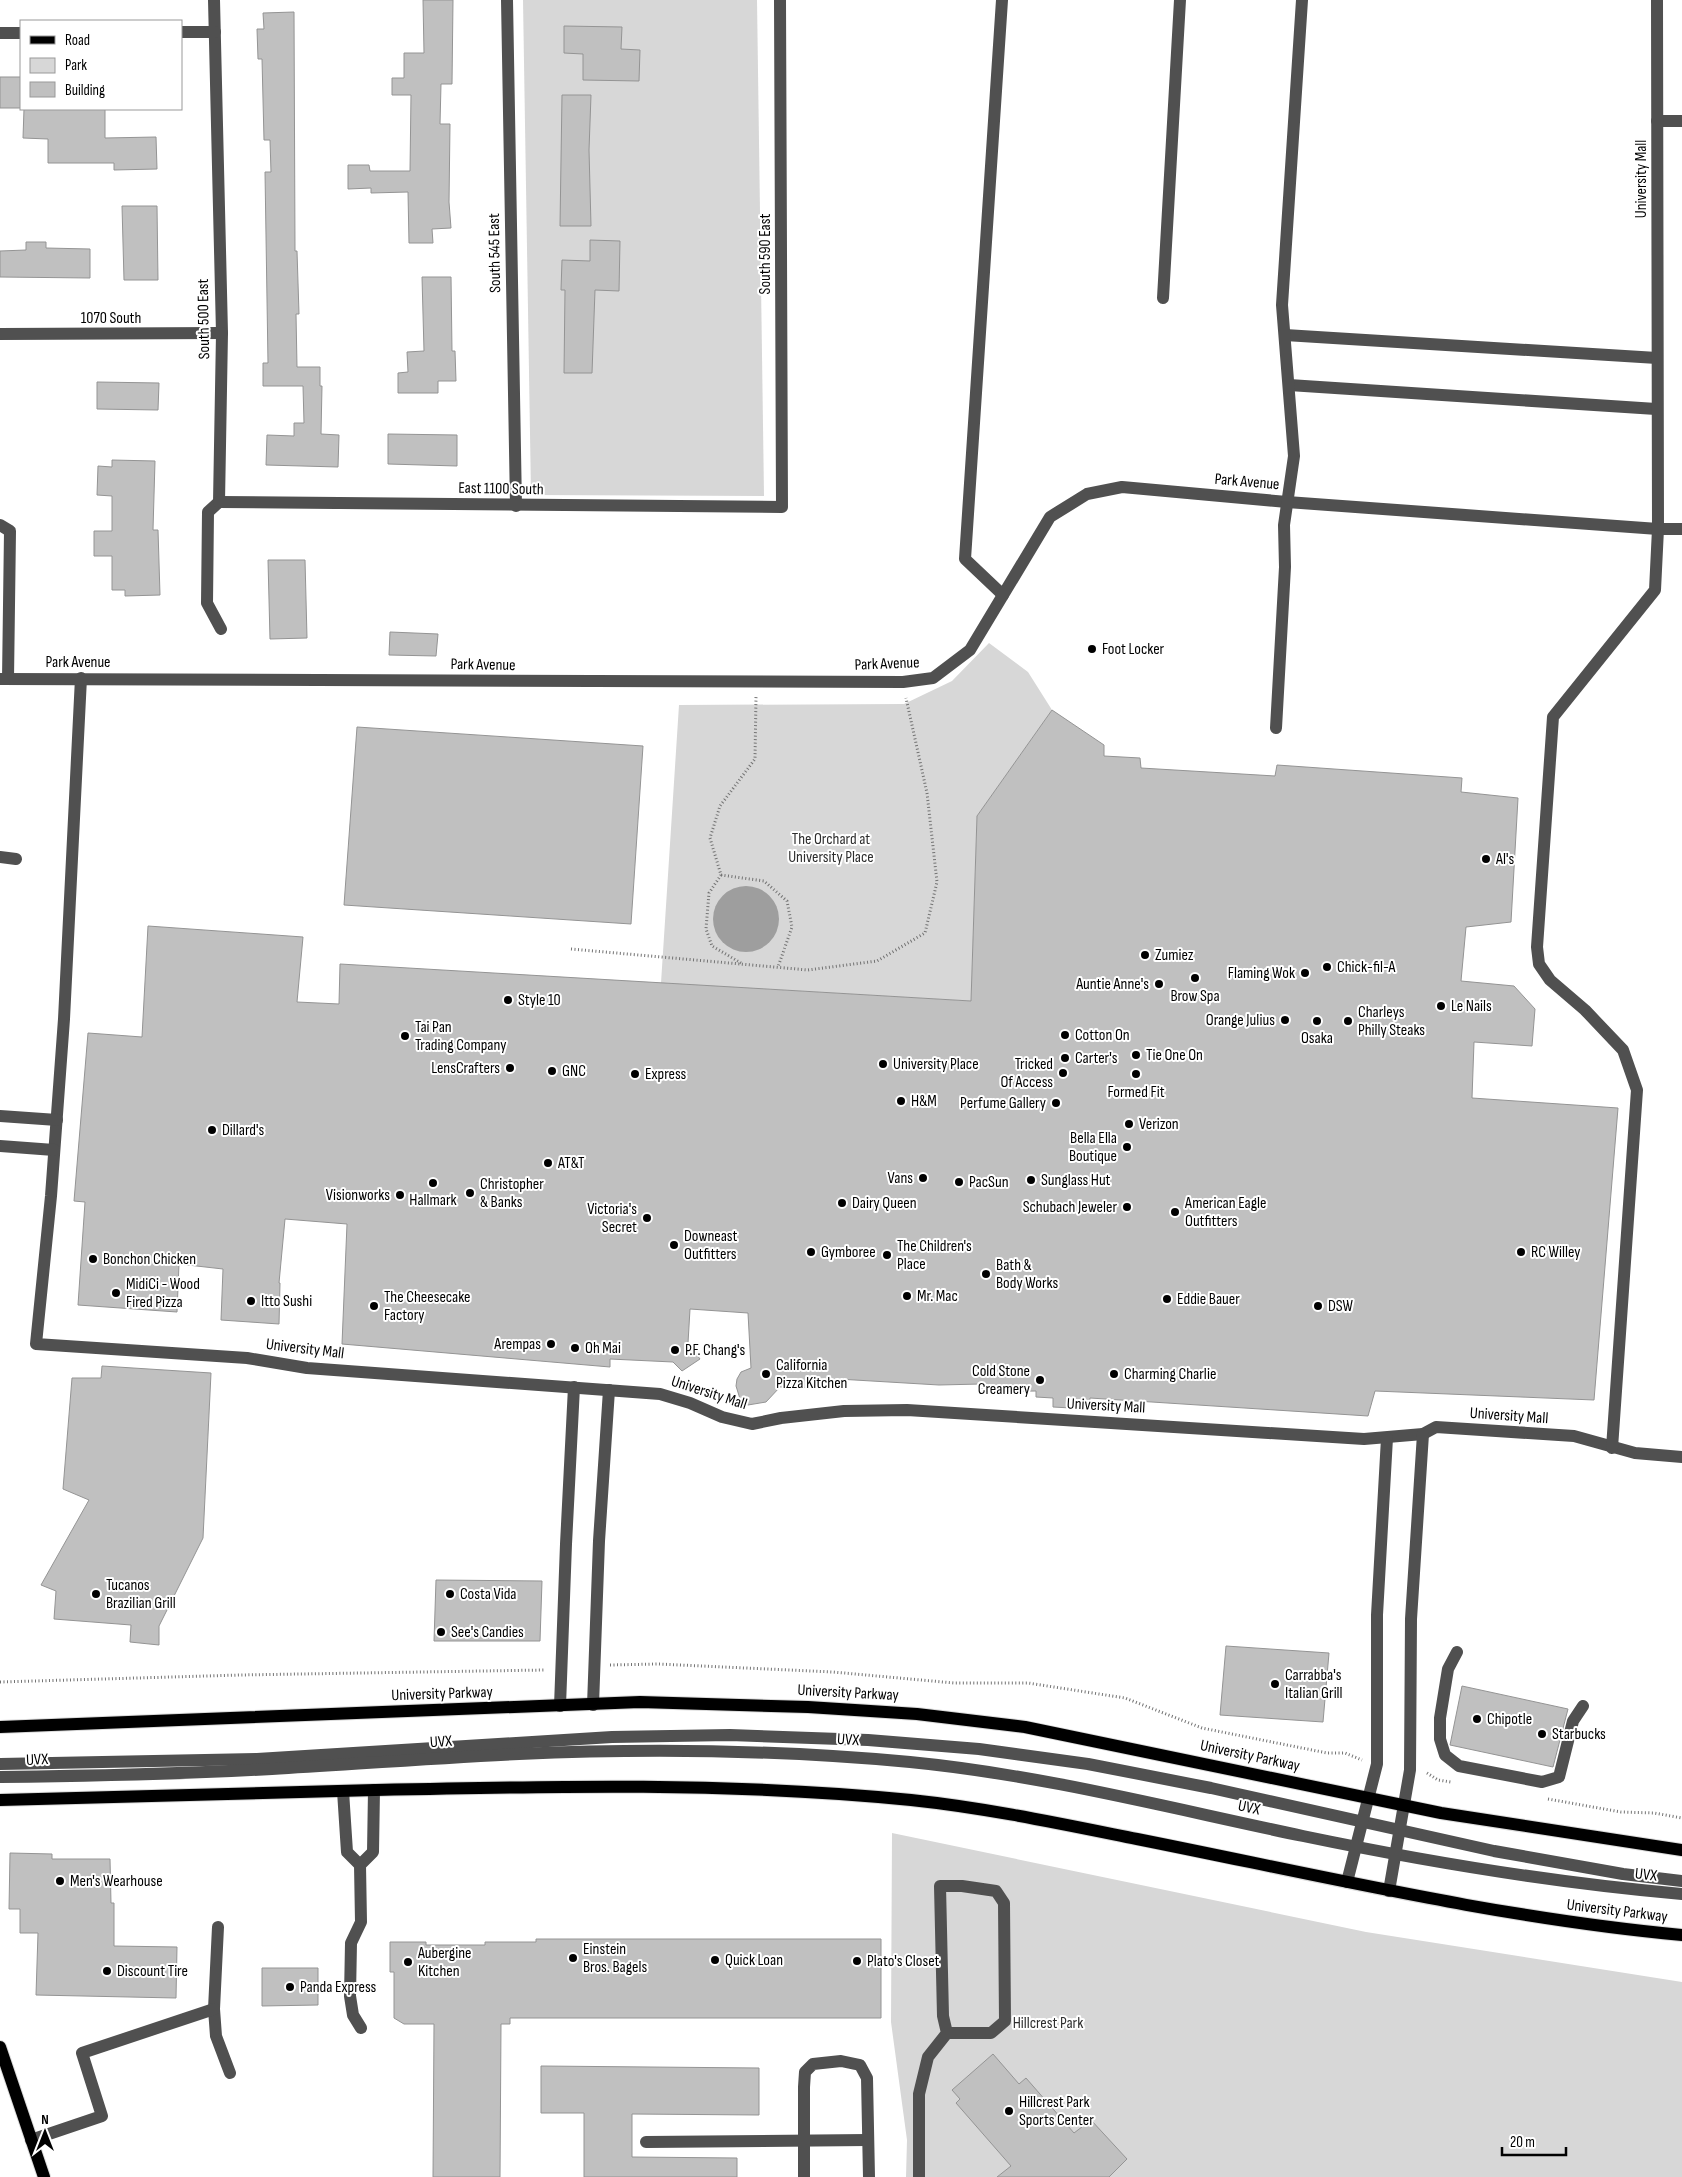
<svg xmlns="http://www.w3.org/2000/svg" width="1682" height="2177" font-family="'Sofia Sans Condensed',sans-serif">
  <rect width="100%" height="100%" fill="#fff"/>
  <g fill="#d7d7d7">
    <path d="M 523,0 L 757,0 L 764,496 L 531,495 Z"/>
    <path d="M 989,643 L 1028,672 L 1052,710 L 977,816 L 971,1001 L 661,983 L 679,705 L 904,704 L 952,681 Z"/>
    <path d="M 892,1833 L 1366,1932 L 1682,1982 L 1682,2177 L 906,2177 L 907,2140 L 891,2022 Z"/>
  </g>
  <circle fill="#9e9e9e" cx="746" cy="919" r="33"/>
  <g fill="#c0c0c0" stroke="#949494">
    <path d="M 423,0 L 453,0 L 452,84 L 441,84 L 440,124 L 450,124 L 449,202 L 451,228 L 432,229 L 433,243 L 409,243 L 408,192 L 371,193 L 371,188 L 348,189 L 348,165 L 369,165 L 370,171 L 410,171 L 411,95 L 392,95 L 392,78 L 404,78 L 404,53 L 424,53 Z"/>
    <path d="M 294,12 L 295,251 L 297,251 L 299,314 L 296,314 L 297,367 L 320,367 L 320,386 L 322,386 L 321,434 L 339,435 L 338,467 L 266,465 L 267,435 L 294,436 L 294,423 L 304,423 L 303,386 L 263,386 L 263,363 L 268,363 L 265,172 L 271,172 L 270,140 L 264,140 L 262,59 L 258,59 L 257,29 L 264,29 L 263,13 Z"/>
    <path d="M 564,26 L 622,27 L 621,49 L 640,50 L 639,81 L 583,80 L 583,54 L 564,53 Z"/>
    <rect x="0" y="77" width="21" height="31"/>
    <path d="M 562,95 L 591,95 L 589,150 L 591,226 L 560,226 Z"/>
    <path d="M 24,109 L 105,109 L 105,138 L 156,137 L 157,169 L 114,170 L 114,163 L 48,163 L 48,139 L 23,138 Z"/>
    <path d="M 122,206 L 157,206 L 158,280 L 124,280 Z"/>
    <path d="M 590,240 L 620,241 L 619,291 L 595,290 L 592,373 L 564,373 L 565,290 L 561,290 L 562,260 L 590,261 Z"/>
    <path d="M 26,242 L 46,242 L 46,248 L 90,249 L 90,278 L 0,277 L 0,251 L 26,250 Z"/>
    <path d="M 422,277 L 451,277 L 452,351 L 455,351 L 456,381 L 438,381 L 438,393 L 398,393 L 398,373 L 408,372 L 407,352 L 424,351 Z"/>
    <path d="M 97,382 L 159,383 L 158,410 L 97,409 Z"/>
    <path d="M 388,434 L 457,435 L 457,466 L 388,464 Z"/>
    <path d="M 112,460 L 155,461 L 153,530 L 158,530 L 160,595 L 125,596 L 125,590 L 112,590 L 112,556 L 94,556 L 94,531 L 112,531 L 112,496 L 97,495 L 98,466 L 112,467 Z"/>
    <path d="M 268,560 L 305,560 L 307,638 L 270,639 Z"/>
    <path d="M 390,632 L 438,634 L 436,656 L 389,655 Z"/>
    <path d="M 1052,710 L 1104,745 L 1104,756 L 1140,758 L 1141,768 L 1275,776 L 1277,765 L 1462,778 L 1461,792 L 1518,798 L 1511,922 L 1466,927 L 1461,981 L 1514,986 L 1535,1009 L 1532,1046 L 1474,1042 L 1472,1098 L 1618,1108 L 1594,1400 L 1375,1391 L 1368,1416 L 1090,1398 L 1089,1409 L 1053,1407 L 1053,1398 L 1036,1397 L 1036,1391 L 982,1392 L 981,1384 L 939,1385 L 838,1379 L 838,1388 L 780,1387 L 766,1402 L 748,1405 L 741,1402 L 736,1386 L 737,1379 L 741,1372 L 751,1368 L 748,1313 L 690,1309 L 688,1343 L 700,1359 L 682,1371 L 673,1362 L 610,1359 L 610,1367 L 342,1344 L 347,1224 L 285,1219 L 279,1283 L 280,1283 L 279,1324 L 221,1320 L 223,1269 L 179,1264 L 177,1312 L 78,1305 L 85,1202 L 74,1201 L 88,1033 L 142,1037 L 148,926 L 303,937 L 297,1002 L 339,1004 L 340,964 L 971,1001 L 977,816 Z"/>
    <path d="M 357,727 L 643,746 L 631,924 L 344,905 Z"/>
    <path d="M 102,1366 L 211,1373 L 203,1538 L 159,1626 L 159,1645 L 130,1642 L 131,1625 L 54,1619 L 56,1591 L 41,1585 L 89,1500 L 63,1489 L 72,1378 L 101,1378 Z"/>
    <path d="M 436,1580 L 542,1581 L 540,1641 L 434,1641 Z"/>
    <path d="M 1226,1646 L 1329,1653 L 1323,1722 L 1220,1715 Z"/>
    <path d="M 1462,1686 L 1568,1709 L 1553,1767 L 1450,1745 Z"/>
    <path d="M 10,1853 L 52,1854 L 52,1859 L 110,1859 L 111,1903 L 114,1903 L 114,1946 L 177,1947 L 176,1998 L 36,1995 L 38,1933 L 20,1933 L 20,1909 L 9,1909 Z"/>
    <path d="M 536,1939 L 881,1939 L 881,2018 L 510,2018 L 510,2024 L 501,2024 L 500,2177 L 433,2177 L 434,2024 L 404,2024 L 394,2018 L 394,1972 L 390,1972 L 390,1942 L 426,1942 L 426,1945 L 485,1945 L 485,1942 L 536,1942 Z"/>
    <path d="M 262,1968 L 318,1968 L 318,2005 L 262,2006 Z"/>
    <path d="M 993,2054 L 1019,2084 L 1026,2078 L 1074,2133 L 1091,2120 L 1127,2159 L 1109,2177 L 997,2177 L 1011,2166 L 956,2103 L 960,2099 L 952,2090 Z"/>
    <path d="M 541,2066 L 759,2068 L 759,2115 L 632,2114 L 632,2157 L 737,2158 L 737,2177 L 584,2177 L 584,2113 L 541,2113 Z"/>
  </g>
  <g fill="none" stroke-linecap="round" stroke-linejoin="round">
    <defs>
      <g id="major">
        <path d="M 0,1727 L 640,1702 L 808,1707 L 917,1714 L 1025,1727 L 1441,1813 L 1682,1850"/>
        <path d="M 0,1800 C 125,1797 250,1794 375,1790 C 554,1786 732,1782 911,1800 C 987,1808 1062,1824 1137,1839 C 1318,1875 1498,1918 1682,1935"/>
        <path d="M 0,2047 L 44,2177"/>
      </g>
    </defs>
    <use href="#major" stroke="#dbdbdb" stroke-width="14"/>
    <g stroke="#727272" stroke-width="3" stroke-dasharray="1 2.5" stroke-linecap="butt">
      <path d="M 721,875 L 764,881 L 787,901 L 792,927 L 778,967"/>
      <path d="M 571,949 L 808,970 L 877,961 L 925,933 L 937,882 L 927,793 L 906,698"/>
      <path d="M 741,963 L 712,946 L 706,929 L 709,893 L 721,875 L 710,838 L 720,806 L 755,759 L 756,697"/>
      <path d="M 610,1665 L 658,1664 L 833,1672 L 954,1683 L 1028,1683 L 1125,1698 L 1202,1728 L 1327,1753 L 1345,1753 L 1362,1760"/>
      <path d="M 0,1682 L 240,1675 L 544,1670"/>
      <path d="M 1427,1773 L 1438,1780 L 1451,1782"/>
      <path d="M 1548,1799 L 1621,1812 L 1654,1813 L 1682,1818"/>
    </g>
    <g stroke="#505050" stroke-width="12">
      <path d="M 214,0 L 222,333 L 219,502 L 208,512 L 207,603 L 221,629"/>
      <path d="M 507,0 L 516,506"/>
      <path d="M 1002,0 L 965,559 L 1003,595"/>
      <path d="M 181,32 L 215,32"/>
      <path d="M 0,33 L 21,33"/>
      <path d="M 1657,121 L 1682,121"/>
      <path d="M 1163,298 L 1180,0"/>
      <path d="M 0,334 L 222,333"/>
      <path d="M 1285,335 L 1657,358"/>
      <path d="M 1289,385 L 1656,409"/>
      <path d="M 219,502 L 782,507 L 780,0"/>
      <path d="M 0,525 L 10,531 L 8,679"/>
      <path d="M 81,678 L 64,1019 L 51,1196 L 36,1344 L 247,1358 L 307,1368 L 660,1394 L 690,1403 L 722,1417 L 752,1424 L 781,1418 L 844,1411 L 907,1410 L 1364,1439 L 1423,1434 L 1436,1427 L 1574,1436 L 1635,1453 L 1682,1457"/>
      <path d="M 0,679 L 903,682 L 933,678 L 970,650 L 1050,517 L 1087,494 L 1122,487 L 1287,502 L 1658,529 L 1682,529"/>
      <path d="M 1276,728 L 1285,567 L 1284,525 L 1294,456 L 1282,305 L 1302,0"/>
      <path d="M 0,857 L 16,859"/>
      <path d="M 0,1116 L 57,1120"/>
      <path d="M 0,1146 L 54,1150"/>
      <path d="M 1612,1448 L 1637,1090 L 1623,1050 L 1585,1010 L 1550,980 L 1539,964 L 1537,947 L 1553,717 L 1655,590 L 1658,529 L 1657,0"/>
      <path d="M 1457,1652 L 1448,1669 L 1440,1718 L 1440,1739 L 1445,1755 L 1459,1766 L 1542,1782 L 1559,1777 L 1573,1721 L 1583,1706"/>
      <path d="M 593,1705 L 599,1541 L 609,1390"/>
      <path d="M 560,1706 L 566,1544 L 574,1387"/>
      <path d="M 0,1764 L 257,1759 L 612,1737 L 730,1735 L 868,1740 L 979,1749 L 1088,1764 L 1211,1788 L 1494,1851 L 1623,1874 L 1682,1881"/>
      <path d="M 0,1777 C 91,1776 182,1774 272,1769 C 355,1764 437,1758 519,1754 C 649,1748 780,1750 910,1762 C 1043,1775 1173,1809 1303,1836 C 1428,1862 1555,1883 1682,1894"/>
      <path d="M 343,1791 L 347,1852 L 360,1865"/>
      <path d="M 1347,1882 L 1377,1764 L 1377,1615 L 1387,1438"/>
      <path d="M 1389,1891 L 1410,1770 L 1411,1619 L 1423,1434"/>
      <path d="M 218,1927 L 214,2009 L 216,2036 L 230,2073"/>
      <path d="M 361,2028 L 353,2015 L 350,1996 L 351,1943 L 361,1922 L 360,1865 L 373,1852 L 374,1790"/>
      <path d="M 31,2140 L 102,2116 L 82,2053 L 214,2009"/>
      <path d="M 646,2142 L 868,2140"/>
      <path d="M 804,2177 L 804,2087 L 805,2072 L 813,2064 L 841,2061 L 860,2065 L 867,2078 L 869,2177"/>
      <path d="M 919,2177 L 919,2094 L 928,2057 L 947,2033 L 991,2033 L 1005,2021 L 1004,1903 L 996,1891 L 962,1886 L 940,1886 L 943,2016 L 947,2033"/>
    </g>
    <use href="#major" stroke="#000" stroke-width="12"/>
  </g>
  <g fill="#000" stroke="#fff" stroke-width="2">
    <circle cx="1092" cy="649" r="5"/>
    <circle cx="1486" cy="859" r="5"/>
    <circle cx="1145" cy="955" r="5"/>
    <circle cx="1327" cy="967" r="5"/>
    <circle cx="1305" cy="973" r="5"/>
    <circle cx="1195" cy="978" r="5"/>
    <circle cx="1159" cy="984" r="5"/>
    <circle cx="508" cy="1000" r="5"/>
    <circle cx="1441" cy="1006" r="5"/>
    <circle cx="1285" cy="1020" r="5"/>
    <circle cx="1317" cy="1021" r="5"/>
    <circle cx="1348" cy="1021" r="5"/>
    <circle cx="1065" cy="1035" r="5"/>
    <circle cx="405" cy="1036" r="5"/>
    <circle cx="1136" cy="1055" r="5"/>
    <circle cx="1065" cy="1058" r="5"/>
    <circle cx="883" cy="1064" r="5"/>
    <circle cx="510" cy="1068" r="5"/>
    <circle cx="552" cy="1071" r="5"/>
    <circle cx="1063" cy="1073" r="5"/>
    <circle cx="635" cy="1074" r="5"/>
    <circle cx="1136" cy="1074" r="5"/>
    <circle cx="901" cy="1101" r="5"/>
    <circle cx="1056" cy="1103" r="5"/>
    <circle cx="1129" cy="1124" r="5"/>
    <circle cx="212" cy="1130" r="5"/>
    <circle cx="1127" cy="1147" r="5"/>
    <circle cx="548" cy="1163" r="5"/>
    <circle cx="923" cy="1178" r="5"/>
    <circle cx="1031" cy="1180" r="5"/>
    <circle cx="959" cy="1182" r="5"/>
    <circle cx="433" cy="1183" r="5"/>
    <circle cx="470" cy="1193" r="5"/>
    <circle cx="400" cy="1195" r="5"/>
    <circle cx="842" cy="1203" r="5"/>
    <circle cx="1127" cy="1207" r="5"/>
    <circle cx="1175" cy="1212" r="5"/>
    <circle cx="647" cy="1218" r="5"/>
    <circle cx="674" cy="1245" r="5"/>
    <circle cx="811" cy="1252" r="5"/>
    <circle cx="1521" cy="1252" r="5"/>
    <circle cx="887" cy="1255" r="5"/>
    <circle cx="93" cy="1259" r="5"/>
    <circle cx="986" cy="1274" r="5"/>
    <circle cx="116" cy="1293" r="5"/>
    <circle cx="907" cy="1296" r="5"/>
    <circle cx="1167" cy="1299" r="5"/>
    <circle cx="251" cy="1301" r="5"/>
    <circle cx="374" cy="1306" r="5"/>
    <circle cx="1318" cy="1306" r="5"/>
    <circle cx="551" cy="1344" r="5"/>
    <circle cx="575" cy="1348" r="5"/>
    <circle cx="675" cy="1350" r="5"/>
    <circle cx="766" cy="1374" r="5"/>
    <circle cx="1114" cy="1374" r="5"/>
    <circle cx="1040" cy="1380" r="5"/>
    <circle cx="96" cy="1594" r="5"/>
    <circle cx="450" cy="1594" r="5"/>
    <circle cx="441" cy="1632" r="5"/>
    <circle cx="1275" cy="1684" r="5"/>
    <circle cx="1477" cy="1719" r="5"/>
    <circle cx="1542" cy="1734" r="5"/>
    <circle cx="60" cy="1881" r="5"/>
    <circle cx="573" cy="1958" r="5"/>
    <circle cx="715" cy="1960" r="5"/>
    <circle cx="857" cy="1961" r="5"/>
    <circle cx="408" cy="1962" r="5"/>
    <circle cx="107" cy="1971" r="5"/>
    <circle cx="290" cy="1987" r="5"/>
    <circle cx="1009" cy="2111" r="5"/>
  </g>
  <g text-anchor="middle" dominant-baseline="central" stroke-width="4" stroke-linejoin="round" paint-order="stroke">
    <g font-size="16" fill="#000" stroke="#fff">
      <text transform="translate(1641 179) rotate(-90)">University Mall</text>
      <text transform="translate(495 253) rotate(-91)">South 545 East</text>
      <text transform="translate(765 254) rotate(-90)">South 590 East</text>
      <text x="111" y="318">1070 South</text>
      <text transform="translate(204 319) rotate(-91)">South 500 East</text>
      <text transform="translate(1247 482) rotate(5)">Park Avenue</text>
      <text transform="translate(501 489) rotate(1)">East 1100 South</text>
      <text x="78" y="662">Park Avenue</text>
      <text transform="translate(887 664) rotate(-2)">Park Avenue</text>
      <text transform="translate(483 665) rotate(1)">Park Avenue</text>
      <text transform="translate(305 1349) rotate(7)">University Mall</text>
      <text transform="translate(709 1393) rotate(18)">University Mall</text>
      <text transform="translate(1106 1406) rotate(3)">University Mall</text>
      <text transform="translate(1509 1416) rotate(4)">University Mall</text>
      <text transform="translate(848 1693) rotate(3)">University Parkway</text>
      <text transform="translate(442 1694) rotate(-2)">University Parkway</text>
      <text transform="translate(848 1740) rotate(4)">UVX</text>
      <text transform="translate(441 1742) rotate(-4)">UVX</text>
      <text transform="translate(1250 1756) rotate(12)">University Parkway</text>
      <text transform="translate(37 1760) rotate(-2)">UVX</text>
      <text transform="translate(1249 1808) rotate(12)">UVX</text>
      <text transform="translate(1646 1875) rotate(6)">UVX</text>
      <text transform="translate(1617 1911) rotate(7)">University Parkway</text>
    </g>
    <g font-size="16" fill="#000" stroke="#fff" text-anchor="start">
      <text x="1102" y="649">Foot Locker</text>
      <text x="1496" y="859">Al's</text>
      <text x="1155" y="955">Zumiez</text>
      <text x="1337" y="967">Chick-fil-A</text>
      <text x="1295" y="973" text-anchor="end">Flaming Wok</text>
      <text x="1149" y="984" text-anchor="end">Auntie Anne's</text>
      <text x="1195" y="996" text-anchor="middle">Brow Spa</text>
      <text x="518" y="1000">Style 10</text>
      <text x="1451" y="1006">Le Nails</text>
      <text x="1358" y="1012">Charleys<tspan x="1358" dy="18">Philly Steaks</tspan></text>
      <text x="1275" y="1020" text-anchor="end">Orange Julius</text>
      <text x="415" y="1027">Tai Pan<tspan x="415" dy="18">Trading Company</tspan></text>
      <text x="1075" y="1035">Cotton On</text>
      <text x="1317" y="1038" text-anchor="middle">Osaka</text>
      <text x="1146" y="1055">Tie One On</text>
      <text x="1075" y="1058">Carter's</text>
      <text x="893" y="1064">University Place</text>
      <text x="1053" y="1064" text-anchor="end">Tricked<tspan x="1053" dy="18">Of Access</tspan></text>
      <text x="500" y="1068" text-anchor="end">LensCrafters</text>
      <text x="562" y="1071">GNC</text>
      <text x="645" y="1074">Express</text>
      <text x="1136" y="1092" text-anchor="middle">Formed Fit</text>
      <text x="911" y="1101">H&amp;M</text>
      <text x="1046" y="1103" text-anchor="end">Perfume Gallery</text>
      <text x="1139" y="1124">Verizon</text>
      <text x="222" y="1130">Dillard's</text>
      <text x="1117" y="1138" text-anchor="end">Bella Ella<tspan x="1117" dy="18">Boutique</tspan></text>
      <text x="558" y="1163">AT&amp;T</text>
      <text x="913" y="1178" text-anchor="end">Vans</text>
      <text x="1041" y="1180">Sunglass Hut</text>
      <text x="969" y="1182">PacSun</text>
      <text x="480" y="1184">Christopher<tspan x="480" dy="18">&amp; Banks</tspan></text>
      <text x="390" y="1195" text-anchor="end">Visionworks</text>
      <text x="433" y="1200" text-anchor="middle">Hallmark</text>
      <text x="852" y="1203">Dairy Queen</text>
      <text x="1185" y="1203">American Eagle<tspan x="1185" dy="18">Outfitters</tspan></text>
      <text x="1117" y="1207" text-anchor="end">Schubach Jeweler</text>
      <text x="637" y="1209" text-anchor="end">Victoria's<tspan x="637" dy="18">Secret</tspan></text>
      <text x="684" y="1236">Downeast<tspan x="684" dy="18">Outfitters</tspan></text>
      <text x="897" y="1246">The Children's<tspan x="897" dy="18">Place</tspan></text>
      <text x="821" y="1252">Gymboree</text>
      <text x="1531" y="1252">RC Willey</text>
      <text x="103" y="1259">Bonchon Chicken</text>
      <text x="996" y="1265">Bath &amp;<tspan x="996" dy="18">Body Works</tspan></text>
      <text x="126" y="1284">MidiCi - Wood<tspan x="126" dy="18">Fired Pizza</tspan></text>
      <text x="917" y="1296">Mr. Mac</text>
      <text x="384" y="1297">The Cheesecake<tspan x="384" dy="18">Factory</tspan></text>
      <text x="1177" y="1299">Eddie Bauer</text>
      <text x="261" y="1301">Itto Sushi</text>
      <text x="1328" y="1306">DSW</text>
      <text x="541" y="1344" text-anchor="end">Arempas</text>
      <text x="585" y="1348">Oh Mai</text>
      <text x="685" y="1350">P.F. Chang's</text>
      <text x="776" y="1365">California<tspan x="776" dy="18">Pizza Kitchen</tspan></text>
      <text x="1030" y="1371" text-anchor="end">Cold Stone<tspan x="1030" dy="18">Creamery</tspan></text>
      <text x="1124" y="1374">Charming Charlie</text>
      <text x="106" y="1585">Tucanos<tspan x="106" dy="18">Brazilian Grill</tspan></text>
      <text x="460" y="1594">Costa Vida</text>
      <text x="451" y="1632">See's Candies</text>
      <text x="1285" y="1675">Carrabba's<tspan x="1285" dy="18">Italian Grill</tspan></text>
      <text x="1487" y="1719">Chipotle</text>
      <text x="1552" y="1734">Starbucks</text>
      <text x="70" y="1881">Men's Wearhouse</text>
      <text x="583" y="1949">Einstein<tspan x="583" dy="18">Bros. Bagels</tspan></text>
      <text x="418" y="1953">Aubergine<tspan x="418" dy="18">Kitchen</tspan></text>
      <text x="725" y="1960">Quick Loan</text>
      <text x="867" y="1961">Plato's Closet</text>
      <text x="117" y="1971">Discount Tire</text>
      <text x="300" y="1987">Panda Express</text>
      <text x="1019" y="2102">Hillcrest Park<tspan x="1019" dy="18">Sports Center</tspan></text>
    </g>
    <g font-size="16" fill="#2e2e2e" stroke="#fff">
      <text x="831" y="839">The Orchard at<tspan x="831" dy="18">University Place</tspan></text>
      <text x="1048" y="2023">Hillcrest Park</text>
    </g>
  </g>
  <rect x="20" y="20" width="162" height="90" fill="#ffffff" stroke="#999999"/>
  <rect x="30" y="36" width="25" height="8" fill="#000000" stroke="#999999"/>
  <text x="65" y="45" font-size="15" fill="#000000">Road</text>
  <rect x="30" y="58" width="25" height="15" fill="#d7d7d7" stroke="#999999"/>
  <text x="65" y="70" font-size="15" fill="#000000">Park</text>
  <rect x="30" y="82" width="25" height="15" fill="#c0c0c0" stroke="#999999"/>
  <text x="65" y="95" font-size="15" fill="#000000">Building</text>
  <g transform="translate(45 2132)" stroke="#ffffff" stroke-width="4" paint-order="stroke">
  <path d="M0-4L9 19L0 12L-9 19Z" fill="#000000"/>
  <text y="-8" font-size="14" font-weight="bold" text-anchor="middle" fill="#000000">N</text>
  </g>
  <path d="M1502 2147v8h64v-8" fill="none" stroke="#000000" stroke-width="2.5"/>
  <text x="1510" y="2147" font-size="15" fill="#000000" stroke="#ffffff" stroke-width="4" paint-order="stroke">20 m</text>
</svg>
